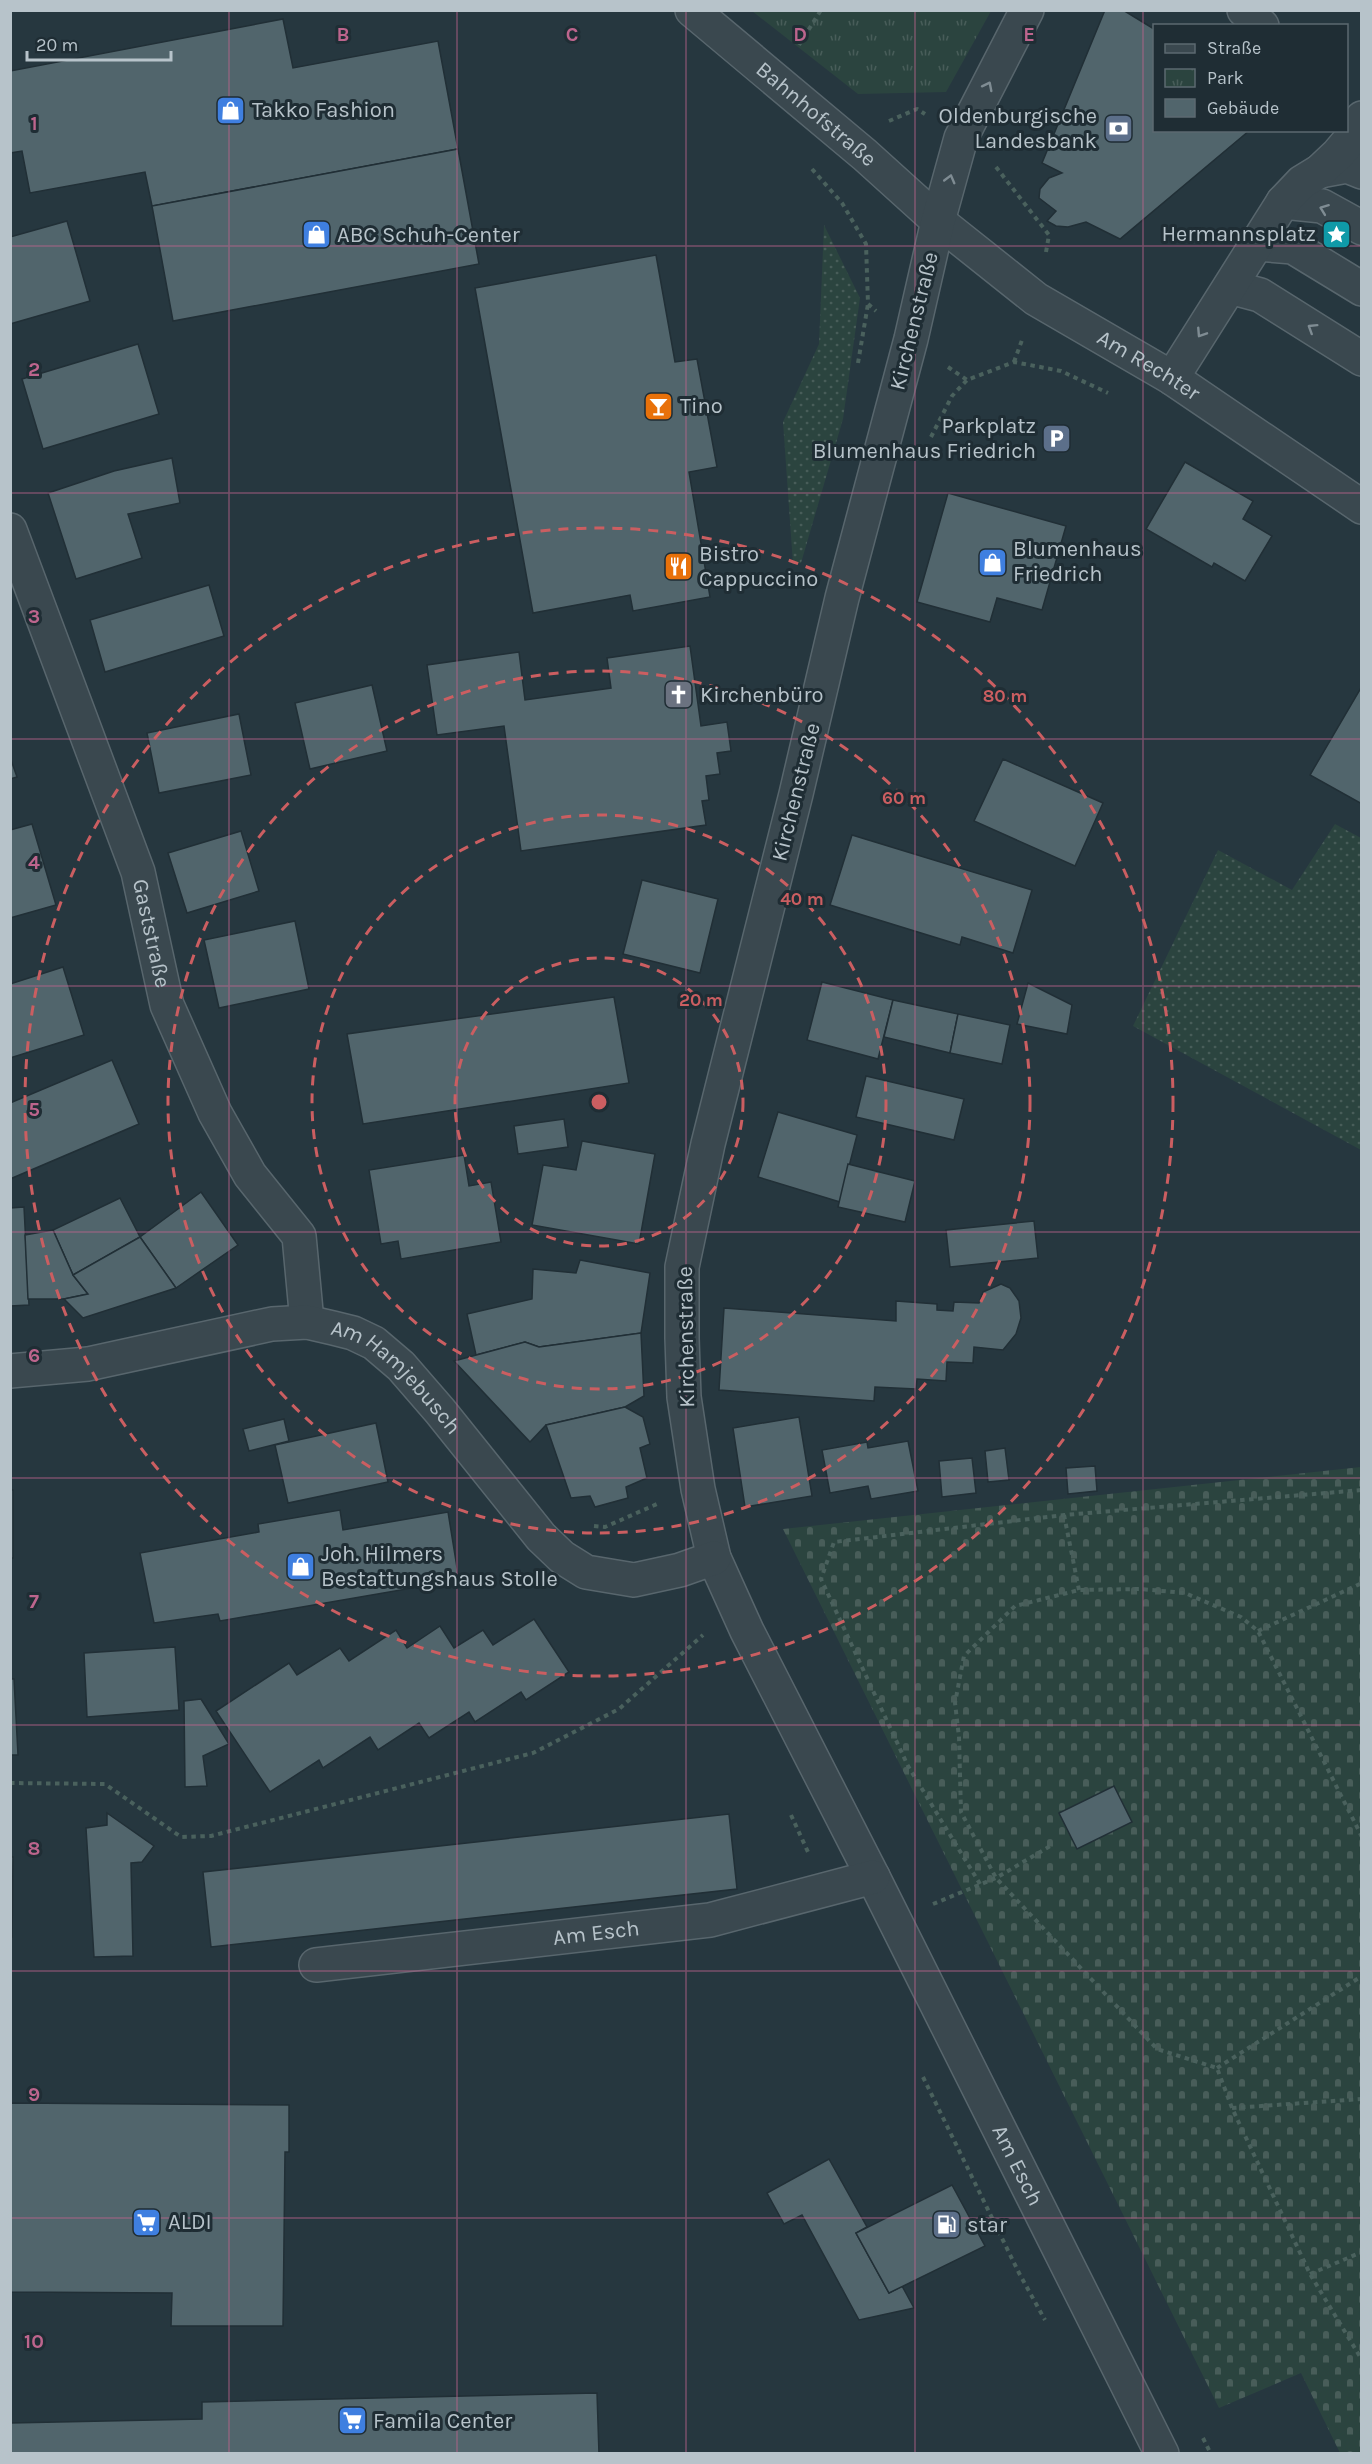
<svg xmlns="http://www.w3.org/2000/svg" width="1372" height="2464" font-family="Karla,sans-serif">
  <defs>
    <pattern id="grass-dots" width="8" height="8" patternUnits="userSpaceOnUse" patternTransform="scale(1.5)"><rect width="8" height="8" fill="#2b443f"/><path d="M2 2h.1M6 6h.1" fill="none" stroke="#485d59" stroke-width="1.8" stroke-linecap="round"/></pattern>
    <pattern id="cemetery-stones" width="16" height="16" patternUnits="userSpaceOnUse" patternTransform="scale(1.5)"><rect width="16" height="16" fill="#2b443f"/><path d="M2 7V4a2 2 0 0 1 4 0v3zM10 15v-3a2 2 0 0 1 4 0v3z" fill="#485d59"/></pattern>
    <pattern id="park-tufts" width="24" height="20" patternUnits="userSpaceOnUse" patternTransform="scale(1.5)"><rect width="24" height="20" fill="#2b443f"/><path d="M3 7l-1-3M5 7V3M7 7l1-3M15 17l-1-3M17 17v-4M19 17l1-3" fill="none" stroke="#485d59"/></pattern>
  </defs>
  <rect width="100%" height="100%" fill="#26373f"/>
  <g fill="url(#grass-dots)">
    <path d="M 824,225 L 860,298 L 843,419 L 801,563 L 793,564 L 783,422 L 819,344 Z"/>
    <path d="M 1335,824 L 1361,838 L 1361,1150 L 1133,1026 L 1218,850 L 1292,890 Z"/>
  </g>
  <path fill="url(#cemetery-stones)" d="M 1361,1467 L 1361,2453 L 1340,2453 L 1301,2373 L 1219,2408 L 783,1529 Z"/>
  <path fill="url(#park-tufts)" d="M 752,11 L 991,11 L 946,92 L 858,94 Z"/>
  <g fill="#51656c" stroke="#212f36" stroke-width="1.5">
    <path d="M 1105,10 L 1123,10 L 1154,29 L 1154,130 L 1250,130 L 1120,239 L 1086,222 L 1068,227 L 1056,226 L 1047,221 L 1056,211 L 1039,198 L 1040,189 L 1049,178 L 1062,173 L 1042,163 Z"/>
    <path d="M 283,19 L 293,68 L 438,41 L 458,149 L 152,206 L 145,172 L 30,193 L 22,151 L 10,153 L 10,71 Z"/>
    <path d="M 458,149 L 479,264 L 173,321 L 152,206 Z"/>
    <path d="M 67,221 L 90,301 L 10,324 L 10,237 Z"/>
    <path d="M 656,255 L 675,362 L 697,359 L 717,467 L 689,472 L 710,597 L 633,611 L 630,595 L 533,613 L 475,288 Z"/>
    <path d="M 138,344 L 159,414 L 43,449 L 22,379 Z"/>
    <path d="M 172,458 L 180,503 L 128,514 L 142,558 L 76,579 L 48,493 L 114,471 Z"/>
    <path d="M 1185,462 L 1253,501 L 1243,519 L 1272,536 L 1245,581 L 1214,563 L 1212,567 L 1146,529 Z"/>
    <path d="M 948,493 L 1066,526 L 1042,610 L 997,598 L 990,622 L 917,602 Z"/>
    <path d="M 209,585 L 224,636 L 105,672 L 90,620 Z"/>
    <path d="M 690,646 L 701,726 L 727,722 L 731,751 L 717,753 L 720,774 L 706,776 L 709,800 L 702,801 L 706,825 L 521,851 L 504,726 L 437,735 L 427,665 L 519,652 L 525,700 L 611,688 L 607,658 Z"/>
    <path d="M 372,685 L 387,751 L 310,769 L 295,703 Z"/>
    <path d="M 1362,686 L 1362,804 L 1310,775 Z"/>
    <path d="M 239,714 L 251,775 L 159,793 L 147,733 Z"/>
    <path d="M 10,757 L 17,777 L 10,779 Z"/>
    <path d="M 1003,759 L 1103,803 L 1075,866 L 974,821 Z"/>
    <path d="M 32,824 L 56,905 L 10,918 L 10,830 Z"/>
    <path d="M 241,831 L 259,891 L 187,913 L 168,853 Z"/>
    <path d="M 852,835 L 1032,890 L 1013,953 L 962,937 L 960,945 L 830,905 Z"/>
    <path d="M 642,880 L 718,899 L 700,973 L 623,954 Z"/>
    <path d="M 295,921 L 309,989 L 219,1008 L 204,940 Z"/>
    <path d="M 63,967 L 84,1035 L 10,1058 L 10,984 Z"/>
    <path d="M 822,982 L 893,1000 L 878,1059 L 807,1040 Z"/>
    <path d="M 1028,983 L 1072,1005 L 1067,1034 L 1017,1024 Z"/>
    <path d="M 614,997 L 629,1083 L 363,1124 L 347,1034 Z"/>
    <path d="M 893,1000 L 958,1014 L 950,1053 L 884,1037 Z"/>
    <path d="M 958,1014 L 1010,1025 L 1002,1064 L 950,1053 Z"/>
    <path d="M 112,1060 L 139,1124 L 10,1179 L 10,1103 Z"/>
    <path d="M 866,1076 L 964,1099 L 954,1140 L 856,1117 Z"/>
    <path d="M 778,1112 L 857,1135 L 840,1202 L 758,1177 Z"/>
    <path d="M 564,1119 L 568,1147 L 518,1154 L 514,1126 Z"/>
    <path d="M 582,1141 L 655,1154 L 639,1244 L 532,1225 L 543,1165 L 576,1170 Z"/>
    <path d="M 464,1155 L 469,1186 L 491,1182 L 501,1242 L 401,1259 L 398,1241 L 381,1244 L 369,1170 Z"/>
    <path d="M 848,1164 L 915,1181 L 905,1222 L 838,1207 Z"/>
    <path d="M 201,1192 L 238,1245 L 176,1288 L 140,1237 Z"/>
    <path d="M 120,1198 L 140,1237 L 73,1275 L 53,1230 Z"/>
    <path d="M 24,1207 L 29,1305 L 10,1306 L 10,1208 Z"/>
    <path d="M 1034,1221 L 1038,1258 L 950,1267 L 946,1230 Z"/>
    <path d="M 53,1230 L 73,1275 L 88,1294 L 64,1299 L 28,1299 L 25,1235 Z"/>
    <path d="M 140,1237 L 176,1288 L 83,1318 L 64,1299 L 88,1294 L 73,1275 Z"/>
    <path d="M 580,1260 L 650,1273 L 641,1333 L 539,1347 L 525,1342 L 476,1355 L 467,1314 L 532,1299 L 533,1269 L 576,1273 Z"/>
    <path d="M 1001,1284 L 1010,1288 L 1019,1301 L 1021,1318 L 1016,1334 L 1003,1350 L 974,1347 L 973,1363 L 947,1362 L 946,1381 L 917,1379 L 916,1389 L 875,1387 L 874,1401 L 719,1390 L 724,1308 L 896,1321 L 896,1301 L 937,1304 L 937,1310 L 953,1311 L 954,1302 L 979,1303 L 983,1292 Z"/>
    <path d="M 641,1333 L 644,1396 L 625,1407 L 546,1425 L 530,1442 L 454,1361 L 525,1342 L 539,1347 Z"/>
    <path d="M 625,1407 L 643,1417 L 650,1444 L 640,1448 L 647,1478 L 626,1487 L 628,1498 L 595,1507 L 590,1496 L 571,1498 L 546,1425 Z"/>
    <path d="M 799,1417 L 812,1496 L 745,1507 L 733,1428 Z"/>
    <path d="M 284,1419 L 289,1441 L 249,1451 L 243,1429 Z"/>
    <path d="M 376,1423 L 388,1482 L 288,1503 L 275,1445 Z"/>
    <path d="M 908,1441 L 918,1491 L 871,1499 L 868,1486 L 830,1493 L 822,1450 L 867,1442 L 868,1448 Z"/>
    <path d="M 1005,1448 L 1009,1480 L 988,1482 L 985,1451 Z"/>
    <path d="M 972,1458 L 976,1493 L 942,1497 L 939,1461 Z"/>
    <path d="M 1095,1466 L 1097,1491 L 1068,1494 L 1066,1468 Z"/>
    <rect x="10" y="1490" width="3" height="68"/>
    <path d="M 340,1510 L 343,1530 L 448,1512 L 459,1580 L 220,1621 L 218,1614 L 154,1623 L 140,1553 L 259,1532 L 258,1524 Z"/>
    <path d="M 534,1619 L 569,1672 L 526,1700 L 521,1692 L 475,1722 L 469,1712 L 429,1738 L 419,1723 L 378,1750 L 370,1737 L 323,1768 L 319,1760 L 270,1792 L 216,1711 L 289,1663 L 297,1675 L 340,1648 L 349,1661 L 396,1630 L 407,1648 L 440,1626 L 454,1648 L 483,1630 L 493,1645 Z"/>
    <path d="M 175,1647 L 179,1710 L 87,1717 L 84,1653 Z"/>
    <path d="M 10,1679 L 14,1679 L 18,1755 L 10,1755 Z"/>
    <path d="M 201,1699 L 229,1744 L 203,1756 L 207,1786 L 185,1787 L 184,1701 Z"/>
    <path d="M 1114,1786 L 1132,1822 L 1077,1849 L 1059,1813 Z"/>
    <path d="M 107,1813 L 154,1846 L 142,1862 L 131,1863 L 133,1956 L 94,1957 L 86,1828 L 107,1825 Z"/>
    <path d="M 729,1814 L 737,1889 L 211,1947 L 203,1872 Z"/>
    <path d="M 10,1857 L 13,1857 L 12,1937 L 10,1937 Z"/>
    <path d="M 10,2103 L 289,2105 L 289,2152 L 285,2152 L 283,2326 L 171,2326 L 172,2293 L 10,2292 Z"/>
    <path d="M 829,2159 L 867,2227 L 856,2233 L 889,2293 L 902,2286 L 914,2308 L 859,2320 L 802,2215 L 784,2224 L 767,2193 Z"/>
    <path d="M 952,2185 L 985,2246 L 889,2293 L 856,2233 Z"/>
    <path d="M 597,2393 L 599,2454 L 10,2454 L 10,2423 L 202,2419 L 202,2402 Z"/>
  </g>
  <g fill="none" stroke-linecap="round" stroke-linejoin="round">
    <defs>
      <g id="minor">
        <path id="s1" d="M 692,10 L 865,155 L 938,221 L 1036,299 L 1172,378 L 1362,507"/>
        <path id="s2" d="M 1027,10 L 961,138 L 938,221 L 911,339 L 842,598 L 796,794 L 708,1144 L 682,1267 L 682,1338 L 684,1397 L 698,1489 L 714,1558 L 747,1631 L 873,1877 L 1162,2454"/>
        <path d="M 1244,10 L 1262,26"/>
        <path d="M 1320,171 L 1347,166 L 1362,172"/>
        <path d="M 1283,202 L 1322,206 L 1362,228"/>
        <path d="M 1256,244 L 1293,247 L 1362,289"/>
        <path d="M 1230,287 L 1260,295 L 1362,359"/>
        <path d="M 1172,378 L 1283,202 L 1302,182 L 1320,171 L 1338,154 L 1354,135 L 1362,118"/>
        <path id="s3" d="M 10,530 L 138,872 L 167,1005 L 215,1113 L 250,1175 L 299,1236 L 307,1322"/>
        <path id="s4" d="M 10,1371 L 88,1364 L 272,1324 L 307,1322 L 333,1328 L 353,1333 L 374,1343 L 401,1366 L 440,1411 L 541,1537 L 562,1557 L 586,1572 L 634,1580 L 680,1570 L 714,1558"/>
        <path id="s5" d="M 316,1965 L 710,1920 L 873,1877"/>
      </g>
    </defs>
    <use href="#minor" stroke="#58666d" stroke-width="36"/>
    <g stroke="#4a615d" stroke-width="4" stroke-dasharray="4.5 4.5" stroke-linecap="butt">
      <path d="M 799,45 L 821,10"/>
      <path d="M 889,121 L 917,109 L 925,114"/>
      <path d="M 996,167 L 1049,235 L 1046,252"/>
      <path d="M 812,169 L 842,203 L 866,244 L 868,304 L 876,311"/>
      <path d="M 1014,362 L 1022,340"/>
      <path d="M 858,363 L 868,304"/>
      <path d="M 948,367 L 967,380"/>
      <path d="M 931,437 L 952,396 L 967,380 L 1014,362 L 1061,371 L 1108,393"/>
      <path d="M 1064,1515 L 1079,1590"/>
      <path d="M 594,1526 L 605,1527 L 657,1504"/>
      <path d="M 1258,1631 L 1362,1583"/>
      <path d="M 10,1783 L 105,1784 L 181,1837 L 211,1836 L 533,1753 L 619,1709 L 703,1635"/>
      <path d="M 791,1815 L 808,1852"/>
      <path d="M 1362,1837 L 1258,1631 L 1241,1617 L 1185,1593 L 1140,1589 L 1079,1590 L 1015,1606 L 964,1656 L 955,1703 L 959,1737 L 961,1812 L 996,1878 L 1157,2049 L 1217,2068 L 1232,2108 L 1310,2274 L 1362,2360"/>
      <path d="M 980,1884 L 908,1766 L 821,1579 L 834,1542 L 1064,1515 L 1362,1490"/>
      <path d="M 933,1904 L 996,1878 L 1052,1845"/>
      <path d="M 1217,2068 L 1362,1976"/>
      <path d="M 923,2077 L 1019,2273 L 1045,2320"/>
      <path d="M 1232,2108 L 1362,2099"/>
      <path d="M 1310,2274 L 1362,2252"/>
      <path d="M 1203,2438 L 1211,2454"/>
    </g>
    <use href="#minor" stroke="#3a484f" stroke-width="33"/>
  </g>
  <defs><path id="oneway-chevron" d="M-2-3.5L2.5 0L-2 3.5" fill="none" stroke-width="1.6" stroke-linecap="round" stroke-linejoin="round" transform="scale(1.5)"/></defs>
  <g stroke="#7f8c93">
    <use href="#oneway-chevron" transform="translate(988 86) rotate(-63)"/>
    <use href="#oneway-chevron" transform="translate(950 179) rotate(-75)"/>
    <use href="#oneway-chevron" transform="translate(1324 209) rotate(-159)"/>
    <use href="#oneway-chevron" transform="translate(1312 328) rotate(-148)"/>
    <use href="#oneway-chevron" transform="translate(1201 333) rotate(123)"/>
  </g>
  <path fill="none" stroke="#bd658d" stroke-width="1.5" stroke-opacity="0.55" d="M 229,10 L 229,2454M 457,10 L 457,2454M 686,10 L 686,2454M 915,10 L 915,2454M 1143,10 L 1143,2454M 10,246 L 1362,246M 10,493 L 1362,493M 10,739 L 1362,739M 10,986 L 1362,986M 10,1232 L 1362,1232M 10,1478 L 1362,1478M 10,1725 L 1362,1725M 10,1971 L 1362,1971M 10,2218 L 1362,2218"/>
  <g fill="none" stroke="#cb5e61" stroke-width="3" stroke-dasharray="10 8">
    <circle cx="599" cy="1102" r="144"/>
    <circle cx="599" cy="1102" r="287"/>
    <circle cx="599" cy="1102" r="431"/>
    <circle cx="599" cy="1102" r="574"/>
  </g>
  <defs>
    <symbol id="shop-square" viewBox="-11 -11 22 22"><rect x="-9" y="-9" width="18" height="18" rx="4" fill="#3f7fe0" stroke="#1f2d34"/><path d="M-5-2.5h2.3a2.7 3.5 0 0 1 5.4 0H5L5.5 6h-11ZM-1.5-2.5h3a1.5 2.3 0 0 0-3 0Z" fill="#fff"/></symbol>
    <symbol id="bank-square" viewBox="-11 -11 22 22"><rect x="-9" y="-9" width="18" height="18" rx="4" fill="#5c6f8a" stroke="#1f2d34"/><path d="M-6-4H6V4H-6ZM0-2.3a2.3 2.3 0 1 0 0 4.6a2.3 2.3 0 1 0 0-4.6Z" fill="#fff"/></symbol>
    <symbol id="sight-square" viewBox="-11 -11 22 22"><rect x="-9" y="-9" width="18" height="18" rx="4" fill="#0f9aa8" stroke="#1f2d34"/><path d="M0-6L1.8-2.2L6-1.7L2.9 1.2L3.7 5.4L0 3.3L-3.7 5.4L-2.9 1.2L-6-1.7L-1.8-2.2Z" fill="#fff"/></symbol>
    <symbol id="bar-square" viewBox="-11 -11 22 22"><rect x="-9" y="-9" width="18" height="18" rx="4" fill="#e8710a" stroke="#1f2d34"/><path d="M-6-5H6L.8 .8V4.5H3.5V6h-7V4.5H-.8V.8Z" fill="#fff"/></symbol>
    <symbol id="parking-square" viewBox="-11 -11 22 22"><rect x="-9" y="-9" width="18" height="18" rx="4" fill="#5c6f8a" stroke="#1f2d34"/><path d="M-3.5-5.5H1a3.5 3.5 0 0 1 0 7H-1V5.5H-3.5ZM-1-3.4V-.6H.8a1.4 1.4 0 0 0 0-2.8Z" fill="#fff"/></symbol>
    <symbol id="restaurant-square" viewBox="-11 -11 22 22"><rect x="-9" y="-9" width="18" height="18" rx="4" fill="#e8710a" stroke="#1f2d34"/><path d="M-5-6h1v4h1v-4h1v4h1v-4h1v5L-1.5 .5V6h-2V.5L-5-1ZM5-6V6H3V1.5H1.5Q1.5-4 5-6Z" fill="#fff"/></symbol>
    <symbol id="church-square" viewBox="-11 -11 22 22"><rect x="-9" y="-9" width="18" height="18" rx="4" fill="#6b7280" stroke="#1f2d34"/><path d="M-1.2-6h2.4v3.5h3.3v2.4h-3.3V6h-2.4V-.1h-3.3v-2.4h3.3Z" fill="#fff"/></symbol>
    <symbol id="supermarket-square" viewBox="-11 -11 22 22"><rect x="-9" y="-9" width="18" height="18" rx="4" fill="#3f7fe0" stroke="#1f2d34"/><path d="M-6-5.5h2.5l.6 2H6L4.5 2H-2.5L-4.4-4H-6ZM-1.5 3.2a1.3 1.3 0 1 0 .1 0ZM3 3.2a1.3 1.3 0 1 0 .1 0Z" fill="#fff"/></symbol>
    <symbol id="fuel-square" viewBox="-11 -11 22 22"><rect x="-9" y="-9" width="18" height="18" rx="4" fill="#5c6f8a" stroke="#1f2d34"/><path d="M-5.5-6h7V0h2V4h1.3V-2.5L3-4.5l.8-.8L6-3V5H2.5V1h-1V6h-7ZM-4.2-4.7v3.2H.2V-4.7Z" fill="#fff"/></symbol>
  </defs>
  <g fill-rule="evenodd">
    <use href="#shop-square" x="214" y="94" width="33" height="33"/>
    <use href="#bank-square" x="1102" y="112" width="33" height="33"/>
    <use href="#sight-square" x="1320" y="218" width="33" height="33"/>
    <use href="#shop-square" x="300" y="218" width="33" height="33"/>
    <use href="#bar-square" x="642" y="390" width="33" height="33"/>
    <use href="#parking-square" x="1040" y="422" width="33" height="33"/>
    <use href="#shop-square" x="976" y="546" width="33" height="33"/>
    <use href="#restaurant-square" x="662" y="550" width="33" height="33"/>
    <use href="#church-square" x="662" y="678" width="33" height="33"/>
    <use href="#shop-square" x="284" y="1550" width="33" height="33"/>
    <use href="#supermarket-square" x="130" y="2206" width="33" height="33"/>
    <use href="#fuel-square" x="930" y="2208" width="33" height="33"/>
    <use href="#supermarket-square" x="336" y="2404" width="33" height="33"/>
  </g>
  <g text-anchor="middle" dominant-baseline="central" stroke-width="6" stroke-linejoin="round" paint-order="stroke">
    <g font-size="22" fill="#b7c3ca" stroke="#1f2d34" text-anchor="start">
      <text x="252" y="110">Takko Fashion</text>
      <text x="1097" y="116" text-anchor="end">Oldenburgische<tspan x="1097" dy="25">Landesbank</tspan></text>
      <text x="1316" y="234" text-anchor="end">Hermannsplatz</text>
      <text x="337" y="235">ABC Schuh-Center</text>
      <text x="680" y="406">Tino</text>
      <text x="1036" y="426" text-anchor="end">Parkplatz<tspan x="1036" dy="25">Blumenhaus Friedrich</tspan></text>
      <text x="1013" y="549">Blumenhaus<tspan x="1013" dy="25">Friedrich</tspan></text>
      <text x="699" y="554">Bistro<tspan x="699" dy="25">Cappuccino</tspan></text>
      <text x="700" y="695">Kirchenbüro</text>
      <text x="321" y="1554">Joh. Hilmers<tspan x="321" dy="25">Bestattungshaus Stolle</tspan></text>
      <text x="168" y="2222">ALDI</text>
      <text x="967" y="2225">star</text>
      <text x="373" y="2421">Famila Center</text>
    </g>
    <g font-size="22" fill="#b7c3ca" stroke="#1f2d34">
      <text stroke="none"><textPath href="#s1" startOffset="162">Bahnhofstraße</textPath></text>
      <text transform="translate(914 321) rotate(-76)">Kirchenstraße</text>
      <text stroke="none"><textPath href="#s1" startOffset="580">Am Rechter</textPath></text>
      <text transform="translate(796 792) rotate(-76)">Kirchenstraße</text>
      <text stroke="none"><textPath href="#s3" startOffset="428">Gaststraße</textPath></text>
      <text transform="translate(686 1337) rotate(-91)">Kirchenstraße</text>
      <text stroke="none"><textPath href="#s4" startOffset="410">Am Hamjebusch</textPath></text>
      <text stroke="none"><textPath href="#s5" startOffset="282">Am Esch</textPath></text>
      <text stroke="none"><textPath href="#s2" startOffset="2280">Am Esch</textPath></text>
    </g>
  </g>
  <g font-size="20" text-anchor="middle" font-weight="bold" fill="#bd658d" stroke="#1f2d34" stroke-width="6" stroke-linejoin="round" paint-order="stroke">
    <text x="343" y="41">B</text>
    <text x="572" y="41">C</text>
    <text x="800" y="41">D</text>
    <text x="1029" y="41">E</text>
    <text x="34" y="130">1</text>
    <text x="34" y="376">2</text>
    <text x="34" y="623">3</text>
    <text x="34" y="869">4</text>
    <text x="34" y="1116">5</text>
    <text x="34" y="1362">6</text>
    <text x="34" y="1608">7</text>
    <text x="34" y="1855">8</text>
    <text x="34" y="2101">9</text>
    <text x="34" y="2348">10</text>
  </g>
  <circle cx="599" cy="1102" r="9" fill="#cb5e61" stroke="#1f2d34" stroke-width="3"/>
  <g font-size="18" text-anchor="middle" font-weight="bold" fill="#cb5e61" stroke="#1f2d34" stroke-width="6" stroke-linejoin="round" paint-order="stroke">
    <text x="1005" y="702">80 m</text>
    <text x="904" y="804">60 m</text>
    <text x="802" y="905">40 m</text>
    <text x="701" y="1006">20 m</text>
  </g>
  <rect width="1372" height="2464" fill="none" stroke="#b7c3ca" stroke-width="24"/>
  <rect x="1153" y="24" width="195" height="108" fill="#1f2d34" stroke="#5c6970" stroke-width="1.5"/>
  <rect x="1165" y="44" width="30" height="9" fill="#3a484f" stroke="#5c6970" stroke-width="1.5"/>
  <text x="1207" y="54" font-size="18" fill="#b7c3ca">Straße</text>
  <rect x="1165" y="69" width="30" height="18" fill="url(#park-tufts)" stroke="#5c6970" stroke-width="1.5"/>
  <text x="1207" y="84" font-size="18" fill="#b7c3ca">Park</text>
  <rect x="1165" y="99" width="30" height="18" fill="#51656c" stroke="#5c6970" stroke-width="1.5"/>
  <text x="1207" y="114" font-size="18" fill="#b7c3ca">Gebäude</text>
  <path d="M27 51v9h144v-9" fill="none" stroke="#b7c3ca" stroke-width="3"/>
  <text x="36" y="51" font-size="18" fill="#b7c3ca" stroke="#1f2d34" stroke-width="4.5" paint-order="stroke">20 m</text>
</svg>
